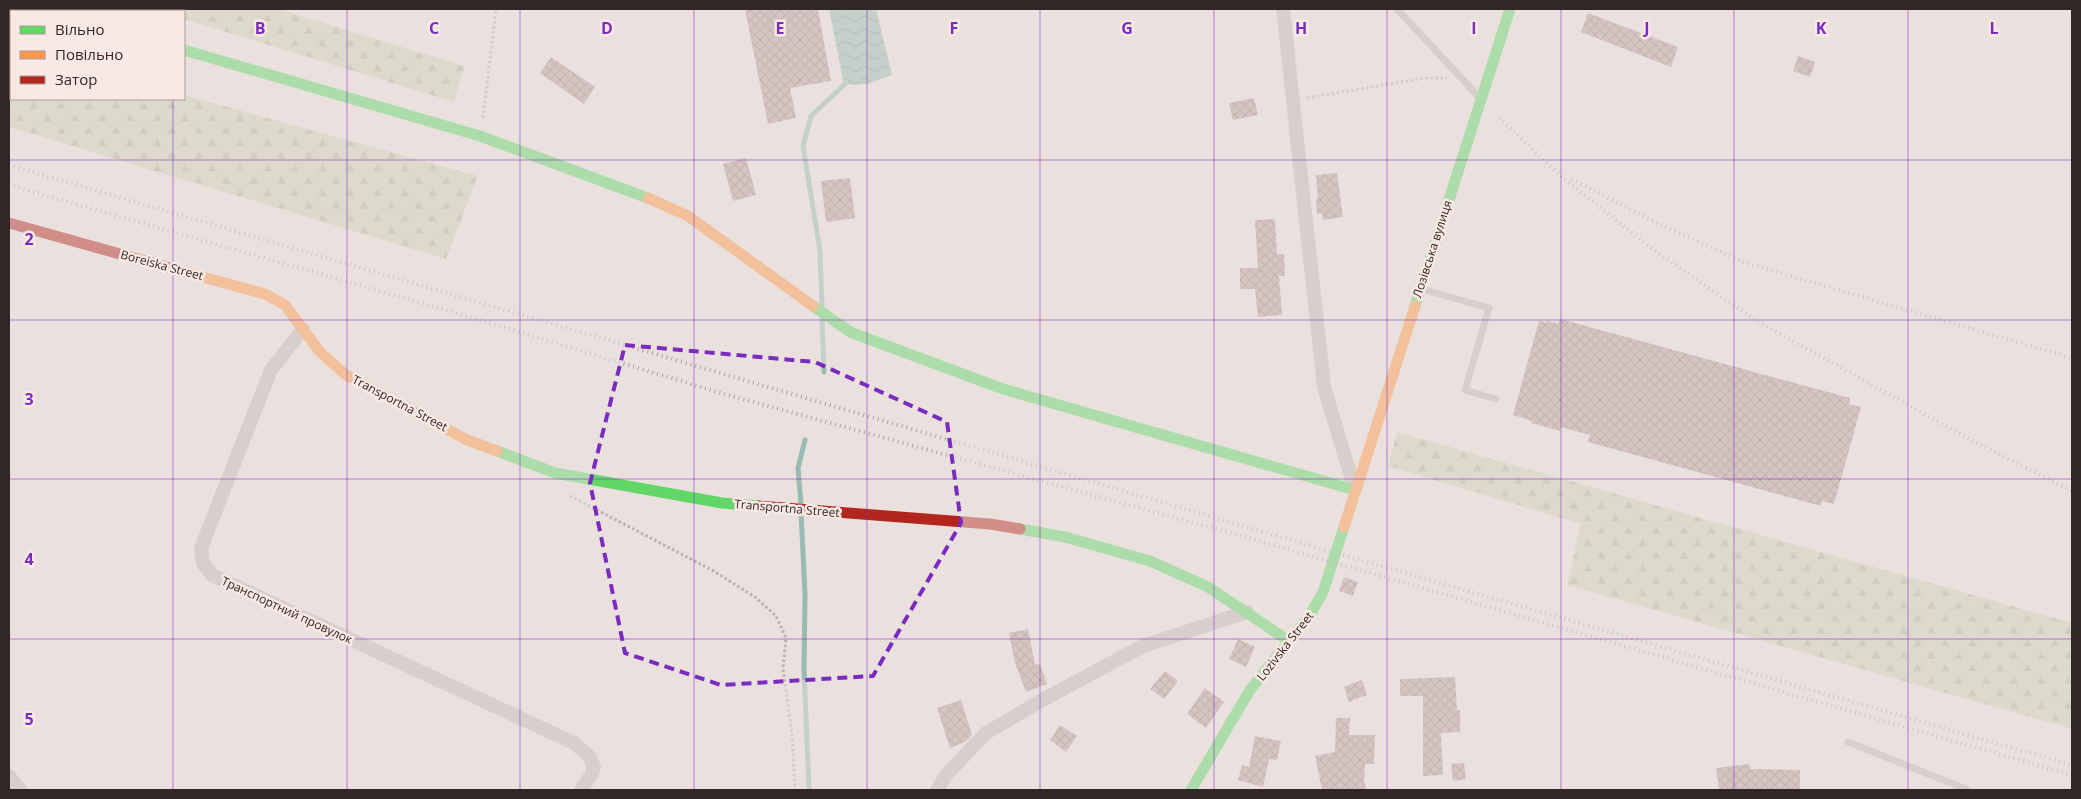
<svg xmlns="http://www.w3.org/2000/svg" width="2081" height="799" font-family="'Open Sans',sans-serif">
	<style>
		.forest { fill: url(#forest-firs) }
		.water { fill: url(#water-waves) }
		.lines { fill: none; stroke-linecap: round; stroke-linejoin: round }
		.stream { stroke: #9abbb2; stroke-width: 5 }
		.building { fill: url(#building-cross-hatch) }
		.path { stroke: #bcb1af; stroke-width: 3; stroke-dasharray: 2.5 2.5; stroke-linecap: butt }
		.lane { stroke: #c3b9b6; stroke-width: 7 }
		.street { stroke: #c3b9b6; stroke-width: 14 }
		.fast { stroke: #63d668; stroke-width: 11 }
		.slow { stroke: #ff974d; stroke-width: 11 }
		.jam { stroke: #b3261e; stroke-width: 11 }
		.rail { stroke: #aba3a1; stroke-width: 4; stroke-dasharray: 1 4; stroke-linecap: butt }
		.marked { fill: none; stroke: #7b2cbf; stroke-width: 4; stroke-dasharray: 10 6; stroke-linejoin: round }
		.grid { fill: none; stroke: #7b2cbf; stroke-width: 1; stroke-opacity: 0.55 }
		.labels { text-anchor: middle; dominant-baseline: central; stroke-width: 5; stroke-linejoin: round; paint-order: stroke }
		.street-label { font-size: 12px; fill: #332626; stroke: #f8e9e4 }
		.grid-label { font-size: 16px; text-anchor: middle; font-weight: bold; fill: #7b2cbf; stroke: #f8e9e4; stroke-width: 5; stroke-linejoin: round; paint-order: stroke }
	</style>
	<defs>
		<pattern id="forest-firs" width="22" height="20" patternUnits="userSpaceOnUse" patternTransform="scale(1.25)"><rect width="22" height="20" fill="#d1ceb8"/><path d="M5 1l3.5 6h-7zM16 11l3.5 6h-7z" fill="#b4b19e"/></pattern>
		<pattern id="water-waves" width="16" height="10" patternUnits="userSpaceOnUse" patternTransform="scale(1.25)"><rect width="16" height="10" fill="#9abbb2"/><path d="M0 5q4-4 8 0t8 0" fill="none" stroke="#7e9891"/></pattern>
		<pattern id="building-cross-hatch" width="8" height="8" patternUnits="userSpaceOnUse" patternTransform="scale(1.25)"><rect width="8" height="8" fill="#bda1a0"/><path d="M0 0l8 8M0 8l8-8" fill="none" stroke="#9a8382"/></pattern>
	</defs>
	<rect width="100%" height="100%" fill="#eae1de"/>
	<path class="forest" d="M150,9H278L465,66L454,102L184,19V11H158Z
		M9,47L11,48V99H184V95L478,176L446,259L9,127Z
		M1397,432L2072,623V729L1567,585L1581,524L1388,466Z"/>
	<path class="water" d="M829,9H876L892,75L867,84L844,85Z"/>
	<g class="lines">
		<path class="stream" d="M822,306L820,251L803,146L811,116L844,85
			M822,319L824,372
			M801,504L798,468L805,440
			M801,512L805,594L804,670L809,790"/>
	</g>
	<path class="building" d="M745,9H818L831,81L790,88L796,118L768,124Z
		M1588,13L1678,47L1671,67L1581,32Z
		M1798,56L1815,62L1810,77L1793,71Z
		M551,57L595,87L584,104L540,73Z
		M1254,98L1258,115L1233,120L1229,103Z
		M746,158L756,195L733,201L723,164Z
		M1337,173L1343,217L1323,220L1322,213L1317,214L1316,199H1318L1316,175Z
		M850,178L855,218L826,222L821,181Z
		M1275,219L1277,254H1284L1285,276H1279L1282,315L1258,317L1255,289H1240V268H1258L1255,220Z
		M1560,319L1850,398L1849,404L1861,407L1834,504L1822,501L1821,506L1588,442L1590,435L1561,427L1560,431L1531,423L1532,421L1513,415L1539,321L1547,323V321L1558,324Z
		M1344,577L1358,582L1353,596L1339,591Z
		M1028,629L1035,665L1040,664L1047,684L1026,692L1015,663L1009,633Z
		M1238,639L1255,647L1246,667L1229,659Z
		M1165,671L1178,681L1164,699L1150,689Z
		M1455,677L1457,710H1460V732L1441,733L1443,775L1423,776V696H1400V679Z
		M1362,680L1367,695L1349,702L1344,687Z
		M1205,688L1224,702L1206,728L1187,714Z
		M961,700L972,735L965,742L950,748L937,708Z
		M1336,718H1350L1349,735H1375L1374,764H1365L1364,782L1367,790H1322L1315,756L1335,752Z
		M1060,725L1077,736L1066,752L1050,740Z
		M1255,736L1281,741L1277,760L1269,759L1263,787L1238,780L1242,765L1249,767Z
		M1464,763L1466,779L1453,781L1451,764Z
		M1750,764V769L1800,770V790H1719L1716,768Z"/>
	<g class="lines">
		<path class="path" d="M1307,98L1424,78H1447
			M483,118L496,9
			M570,496L712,570L755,597L776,616L786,638L783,668L792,735L795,790"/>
		<path class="lane" d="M1397,9L1479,97
			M1422,289L1489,308L1465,390L1496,399
			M1848,742L1968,790"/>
		<path class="street" d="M1283,9L1324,387L1355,490
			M303,329L271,370L201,548L203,563L212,575L574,743L589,756L594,767L592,774L581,790
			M9,776L20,790
			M937,790L947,774L986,733L1046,698L1143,646L1247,612"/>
		<path class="fast" d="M184,50L480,136L648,198
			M813,306L850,332L1003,389L1355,490
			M1415,306L1510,9
			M497,451L555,473L722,503L758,506
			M1020,529L1065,537L1150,561L1208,587L1289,641
			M1191,790L1250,690L1310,615L1323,592L1344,527"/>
		<path class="slow" d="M44,9L52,11
			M648,198L688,216L813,306
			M188,273L265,294L285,305L320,352L346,375L467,440L497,451
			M1344,527L1415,306"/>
		<path class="jam" d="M9,223L188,273
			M758,506L990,524L1020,529"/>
		<path class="rail" d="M1499,118L1562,177L1654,250L1755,320L1973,441L2072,491
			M9,165L1336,553L2072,765
			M1572,179L1649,219L1743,262L2072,358
			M9,185L456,313L721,393L1238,535L2072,775"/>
	</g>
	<path d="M0 0H2081V799H0ZM625,345L815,362L947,422L961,523L873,676L721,685L625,653L590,483Z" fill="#eae1de" fill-opacity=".55" fill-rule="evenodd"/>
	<path class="marked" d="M625,345L815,362L947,422L961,523L873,676L721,685L625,653L590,483Z"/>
	<path class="grid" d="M173,9V11M347,9V790M520,9V790M694,9V790M867,9V790M1040,9V790M1214,9V790M1387,9V790M1561,9V790M1734,9V790M1908,9V790M173,99V790M9,160H2072M9,320H2072M9,479H2072M9,639H2072"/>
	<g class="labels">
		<g class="street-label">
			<text transform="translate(1432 249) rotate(-72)">Лозівська вулиця</text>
			<text transform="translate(162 265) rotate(15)">Boreiska Street</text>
			<text transform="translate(400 403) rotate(28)">Transportna Street</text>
			<text transform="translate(787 508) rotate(5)">Transportna Street</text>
			<text transform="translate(287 610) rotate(25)">Транспортний провулок</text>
			<text transform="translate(1285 646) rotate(-52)">Lozivska Street</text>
		</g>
	</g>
	<g class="grid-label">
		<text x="260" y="34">B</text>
		<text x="434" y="34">C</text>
		<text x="607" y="34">D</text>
		<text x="780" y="34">E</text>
		<text x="954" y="34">F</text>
		<text x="1127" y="34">G</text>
		<text x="1301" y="34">H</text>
		<text x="1474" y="34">I</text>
		<text x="1647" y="34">J</text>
		<text x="1821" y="34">K</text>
		<text x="1994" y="34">L</text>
		<text x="29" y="245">2</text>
		<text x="29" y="405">3</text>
		<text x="29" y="565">4</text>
		<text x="29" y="725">5</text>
	</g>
	<rect width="2081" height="799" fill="none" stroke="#332626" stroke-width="20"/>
	<rect x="10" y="10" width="175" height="90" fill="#f8e9e4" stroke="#a99b98"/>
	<rect x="20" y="26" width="25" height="8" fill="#63d668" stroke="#a99b98"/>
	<text x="55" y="35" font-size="15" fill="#332626">Вільно</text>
	<rect x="20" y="51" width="25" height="8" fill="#ff974d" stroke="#a99b98"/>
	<text x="55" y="60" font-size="15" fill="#332626">Повільно</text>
	<rect x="20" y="76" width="25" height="8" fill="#b3261e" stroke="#a99b98"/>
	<text x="55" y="85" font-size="15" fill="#332626">Затор</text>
</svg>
